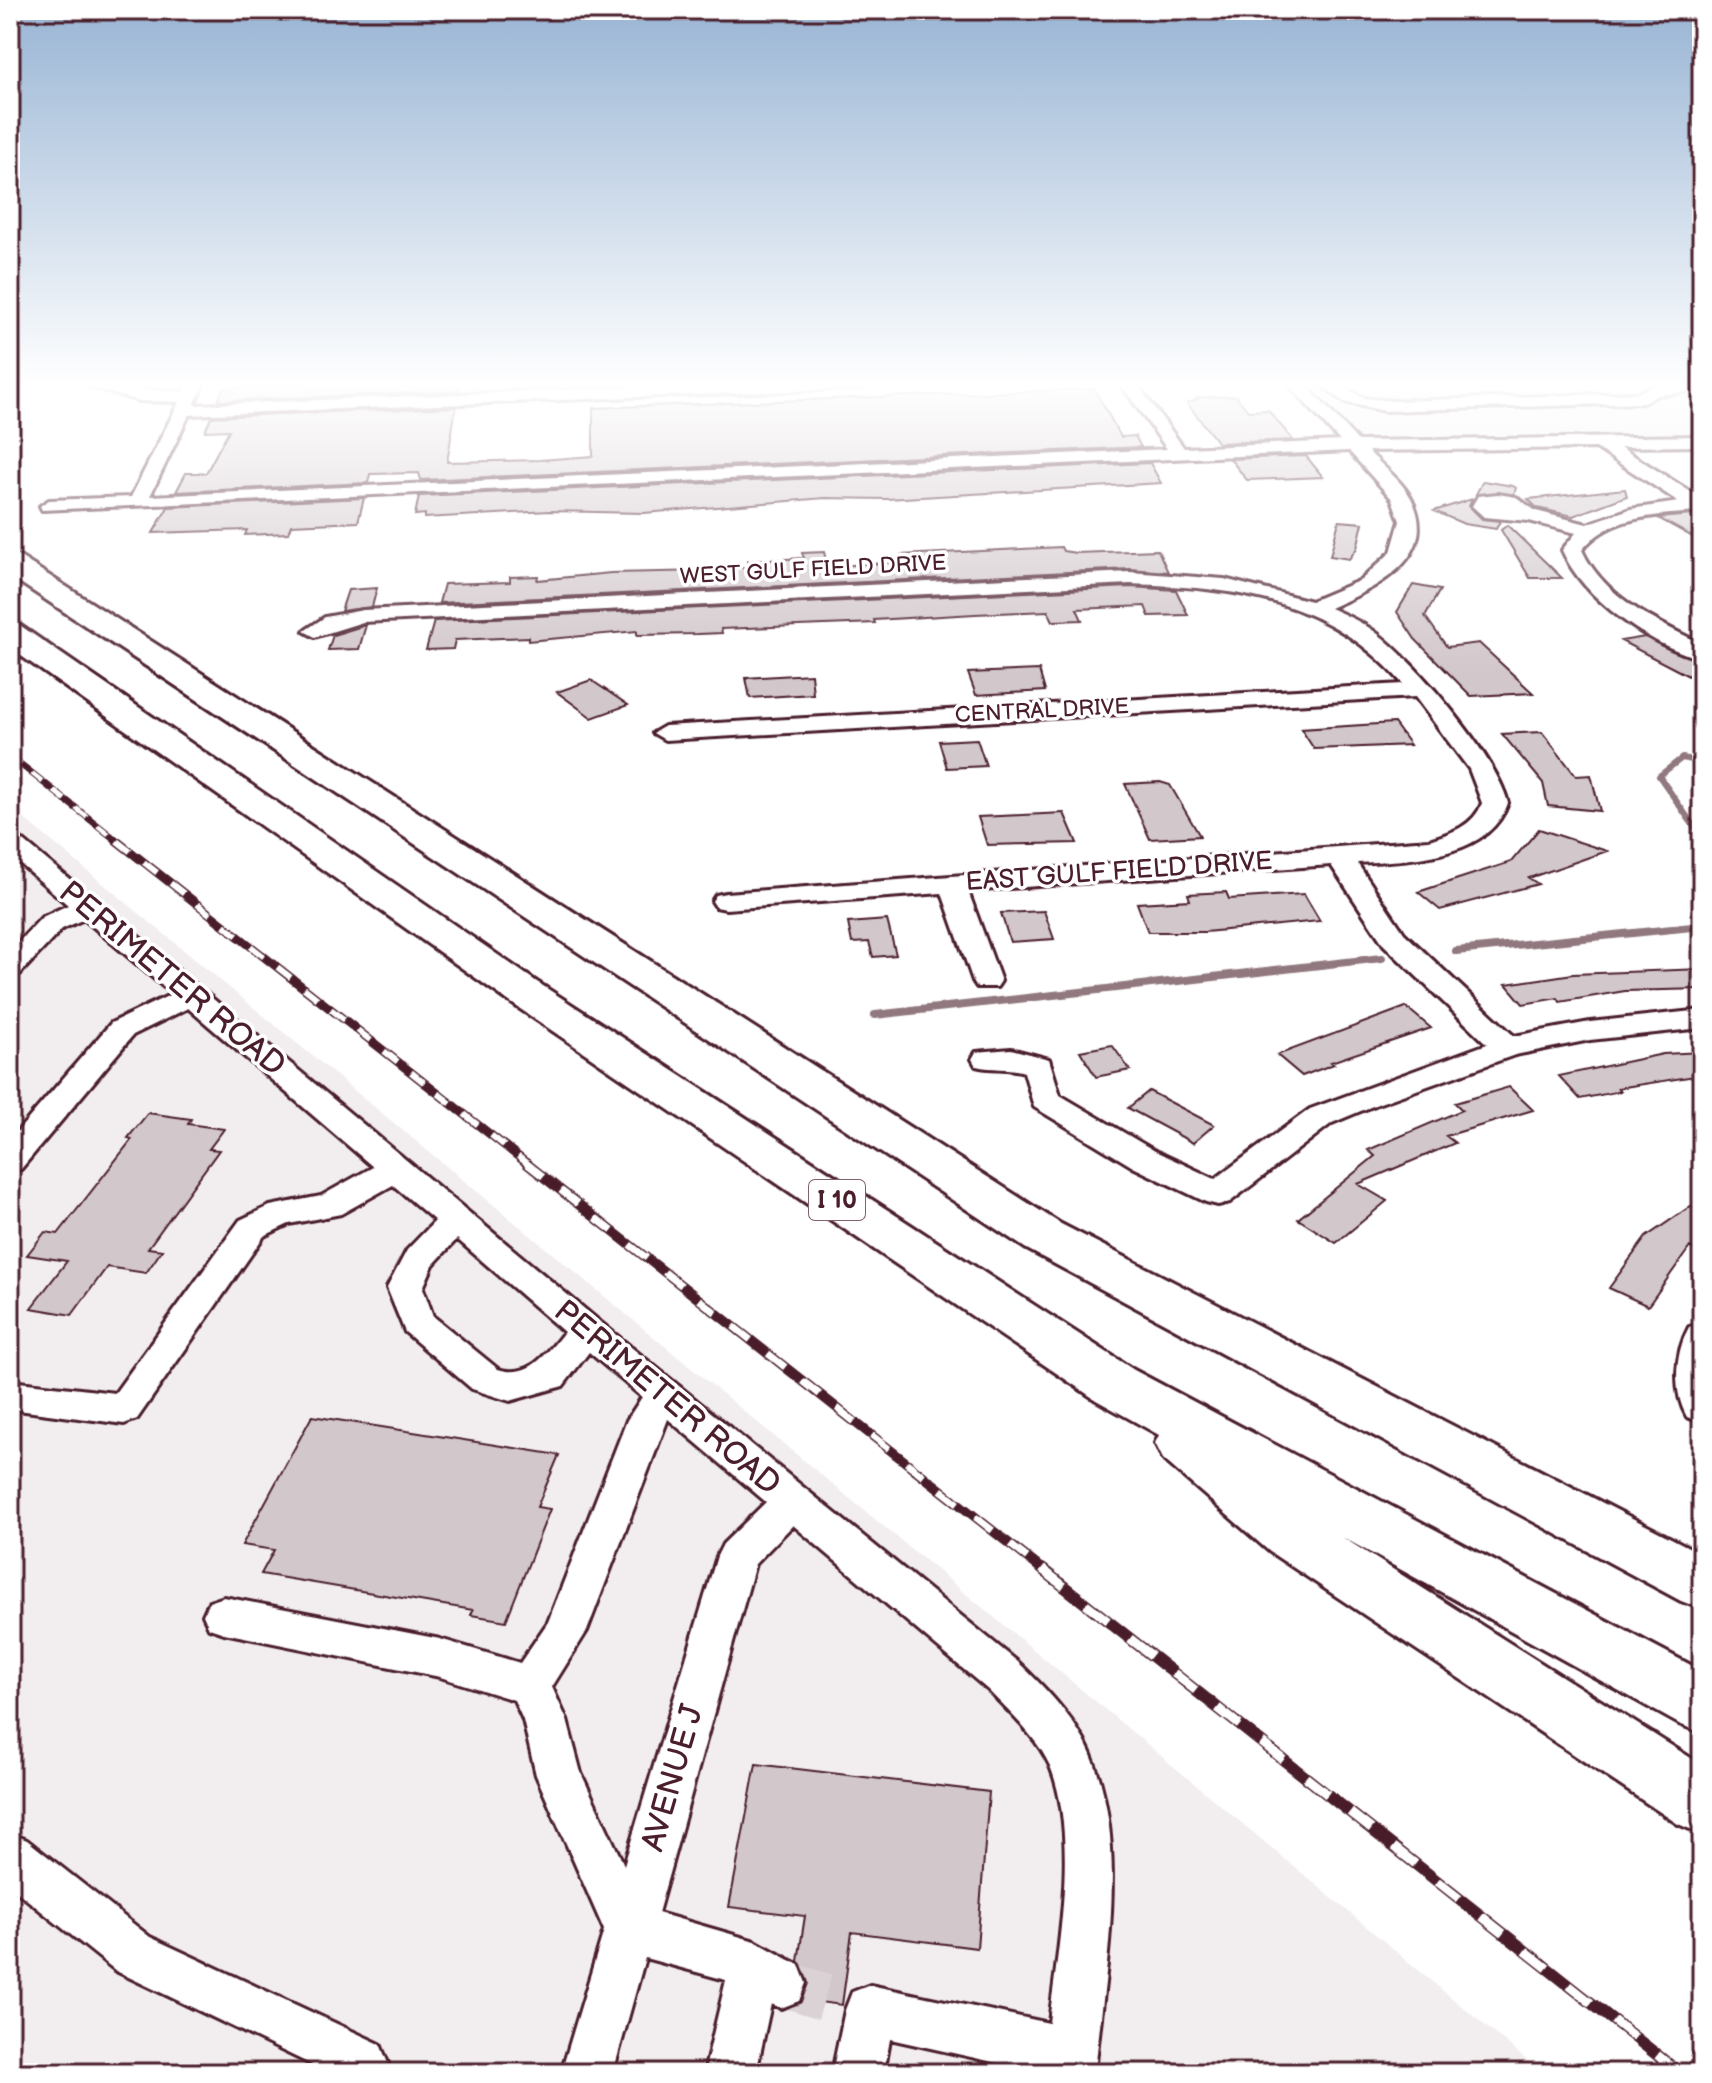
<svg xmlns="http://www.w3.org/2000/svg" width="1712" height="2083" font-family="'Balsamiq Sans',sans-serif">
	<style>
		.built { fill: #f2eeef }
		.green { fill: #e5dee0; stroke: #987e86; stroke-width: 2 }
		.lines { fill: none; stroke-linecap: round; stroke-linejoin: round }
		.stream-far1 { stroke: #91787e; stroke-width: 6 }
		.stream { stroke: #91787e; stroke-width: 8 }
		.building { fill: #d2c7cb; stroke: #4a1f2b; stroke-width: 2 }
		.minor-tunnel { stroke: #dbd2d5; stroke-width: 46; stroke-dasharray: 46 23; stroke-linecap: butt }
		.minor-casing { stroke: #4a1f2b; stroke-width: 6 }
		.highway-casing { stroke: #4a1f2b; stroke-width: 6 }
		.minor { fill: #fff; fill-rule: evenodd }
		.highway { fill: #fff; fill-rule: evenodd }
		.rail-far3-casing { stroke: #4a1f2b; stroke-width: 7 }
		.rail-far2-casing { stroke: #4a1f2b; stroke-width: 9 }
		.rail-far1-casing { stroke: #4a1f2b; stroke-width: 10 }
		.rail-casing { stroke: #4a1f2b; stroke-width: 12 }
		.rail-far3 { stroke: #fff; stroke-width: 5; stroke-dasharray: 14; stroke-linecap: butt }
		.rail-far2 { stroke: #fff; stroke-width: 6; stroke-dasharray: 17; stroke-linecap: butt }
		.rail-far1 { stroke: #fff; stroke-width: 7; stroke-dasharray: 22; stroke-linecap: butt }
		.rail { stroke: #fff; stroke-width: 9; stroke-dasharray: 28; stroke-linecap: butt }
		.labels { text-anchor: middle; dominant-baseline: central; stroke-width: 7; stroke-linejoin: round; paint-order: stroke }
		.far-street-label { font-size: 22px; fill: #4a1f2b; stroke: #fff }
		.shield { fill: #fff; stroke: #80626b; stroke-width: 2 }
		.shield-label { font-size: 24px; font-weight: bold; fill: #4a1f2b }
		.street-label { font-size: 26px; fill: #4a1f2b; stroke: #fff }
		.near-street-label { font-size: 32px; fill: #4a1f2b; stroke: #fff }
	</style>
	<rect width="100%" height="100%" fill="#fff"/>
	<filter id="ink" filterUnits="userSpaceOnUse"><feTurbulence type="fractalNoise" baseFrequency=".0125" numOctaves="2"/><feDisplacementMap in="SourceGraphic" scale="16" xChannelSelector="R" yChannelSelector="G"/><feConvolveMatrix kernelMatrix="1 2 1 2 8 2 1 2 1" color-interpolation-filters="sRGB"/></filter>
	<g filter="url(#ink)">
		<path class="built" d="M1304,383H1702V438L1355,439Z
			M10,807L1029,1646L1542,2073H10Z"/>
		<path class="green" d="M461,383H578V392L459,397Z"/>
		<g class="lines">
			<path class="stream-far1" d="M1702,762L1682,758L1659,776L1702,838"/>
			<path class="stream" d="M1456,951L1702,926
				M875,1015L1382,958"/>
		</g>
		<path class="building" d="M311,383H459L458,391L218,401L223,389Z
			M1094,389L1121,437L1135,436L1141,447L421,480L419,473L370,474L368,483L176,492L186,473H206L229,430L205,431L211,417L456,407L447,462L540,460L593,456V408Z
			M1236,396L1248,411L1268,410L1293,440L1218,443L1187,403L1197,400L1196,398Z
			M1306,456L1323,477L1247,480L1230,459Z
			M1150,463L1161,483L887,499L825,498L644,513L550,511L425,518V514L415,515L419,496Z
			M1483,481L1513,486L1516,488L1514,494H1476Z
			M1625,489L1627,496L1573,516L1537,508L1528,499Z
			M364,498L358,522L291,525L288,533L245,535L247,530L153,533L168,507Z
			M1472,499L1469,506L1482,519L1500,521L1496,529L1464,524L1434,511Z
			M1693,515L1702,518V542L1658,518Z
			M1339,521L1363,523L1357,548L1349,559L1330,556Z
			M1507,525L1562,578H1530L1501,530Z
			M1061,547L1063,551L1076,553L1158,550L1168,572L1130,569L439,603L444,584L510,582V577L538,576L537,580L611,573L707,571L749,567L748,561L804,558L802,553L824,552L827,564L835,566L903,562L901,555Z
			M1413,585L1440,590L1425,616L1447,647L1479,643L1533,693L1471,696L1415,639L1397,612Z
			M1130,587L1176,590L1188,615L1149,616L1145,606L1077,609L1082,620L1053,621L1048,611L975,614L874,620L875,623L721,629L722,633L698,634L637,635V631L528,641V637L455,640L453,649L426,650L434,621Z
			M377,588L372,607L341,611L348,590Z
			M366,625L359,649L328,650L333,635Z
			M1645,637L1702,662V683L1621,641Z
			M1039,670L1045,691L976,695L968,673Z
			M811,674L813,694L750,698L746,678Z
			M591,680L628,705L592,718L557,692Z
			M1394,723L1410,745L1314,749L1301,729Z
			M1542,732L1576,776L1591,775L1600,811L1548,806L1543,783L1502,734Z
			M977,739L986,766L947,768L939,741Z
			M1160,782L1170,785L1200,836L1150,839L1125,784Z
			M1064,813L1077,843L987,845L978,817Z
			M1539,829L1607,851L1529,878L1538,884L1440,910L1418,892L1511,862Z
			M1226,892L1229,899L1304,894L1320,921L1205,932H1148L1137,903L1190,900L1188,894Z
			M1044,911L1054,939L1010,942L1001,913Z
			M887,920L896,955L873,957L869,942L852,943L848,923Z
			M1702,969V989L1625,991L1560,1002L1558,998L1523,1004L1506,984L1573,974Z
			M1406,1007L1431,1028L1331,1062L1334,1064L1302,1076L1277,1055Z
			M1112,1045L1130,1070L1096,1077L1080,1051Z
			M1702,1052V1075L1618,1088L1621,1091L1580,1099L1559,1076L1663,1054Z
			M1509,1087L1533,1110L1446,1136L1455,1143L1358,1184L1387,1201L1336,1243L1298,1219L1375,1156L1368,1150L1462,1110L1455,1103Z
			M1149,1091L1214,1125L1193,1143L1128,1108Z
			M148,1113L191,1119L188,1124L224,1129L209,1149L219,1150L148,1248L162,1250L146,1273L107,1267L72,1315L31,1308L67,1261L27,1255L45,1232L58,1234L132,1139L128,1138Z
			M1691,1206L1702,1212V1255L1690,1247L1648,1306L1609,1288L1646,1237Z
			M312,1416L559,1455L537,1507L550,1509L506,1621L471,1615L473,1610L261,1574L274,1550L242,1545Z
			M756,1764L989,1792L977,1948L852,1932L842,2005L803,2000L809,1982L798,1961L805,1916L729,1907Z"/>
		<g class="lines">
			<path class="minor-tunnel" d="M781,1983L846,2003"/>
			<defs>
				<path id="minor" d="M79,383C114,383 148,391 183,392L188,383H204L194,405L733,383H871L863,388L189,415L150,496L1167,449L1120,383H1136L1184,448L1340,441L1287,383H1304L1358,441L1702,436V446L1620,447L1702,499V515L1693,512C1653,516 1609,516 1582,550C1604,598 1657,622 1702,644V659C1651,646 1583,599 1562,550L1576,533L1529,521L1484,517L1472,506L1478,496L1498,494L1516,497L1536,511L1587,524L1630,509L1679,502L1596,448L1368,451C1381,465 1402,481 1411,498C1442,558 1374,589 1330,608C1346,615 1364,623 1378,634C1417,664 1496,756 1508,803C1488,860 1406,860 1357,863L1404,933L1514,1036L1590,1022L1702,1010V1028L1590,1040L1515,1055L1380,1103L1332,1123L1230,1202L1218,1205L1206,1202L1133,1167L1034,1107L1024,1072C1008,1067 992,1070 976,1066L972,1059L976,1052L1011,1049L1049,1059L1060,1095L1155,1151L1215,1179L1310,1109L1487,1044L1384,945L1331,865L968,891L1001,981L997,987H977L973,981L942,893L726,909L716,907L712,901L716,895L726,893L1429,840C1451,833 1474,826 1482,803L1469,769L1415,697L665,740L653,733L665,726L1403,684C1328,598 1238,588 1130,584L363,622L315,637L304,631L325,617L363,610L1130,572L1224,579L1311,601L1361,580L1391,552L1400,521L1392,499L1349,451L42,510L40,506L49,500L131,497L179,402L138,401Z
					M1319,383H1337L1363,398L1394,401L1638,393C1657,381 1680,383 1702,383V390L1658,395L1642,403L1384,411L1344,402Z
					M10,834L19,837L599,1321L1018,1662C1043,1686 1068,1711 1085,1742C1133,1834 1104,1973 1095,2073H1043L890,2039L884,2073H832L845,2010L852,1992L870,1985L1049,2023C1058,1948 1079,1837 1050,1766C1037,1737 1009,1712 988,1690L793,1525L755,1564L658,1913L755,1941L799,1965L806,1983L799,2001L781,2008L771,2004L756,2073H704L726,1980L645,1958L613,2073H561L604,1930L536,1775L523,1720L514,1700L440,1677L224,1633L209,1628L203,1615L209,1602L224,1597L440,1639L520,1663L548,1622L627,1420L642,1397L589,1352L563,1386L510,1401L497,1397L472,1389L405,1332L387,1288L407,1250L435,1221L393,1185L341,1214L289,1224L264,1236L137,1419L124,1424L10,1409V1381L115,1393L240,1220L270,1206L321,1196L373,1167L188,1008L133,1035L21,1169L10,1172V1140L111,1023L172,994L84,919L62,929L20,974L10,977V951L42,917L68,905L10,855ZM457,1239L564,1332C546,1354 530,1379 498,1369L433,1316L423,1288L433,1265ZM668,1419L766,1502L723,1544L717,1556L624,1865L581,1773L567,1720L552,1687L587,1631Z
					M1702,1323V1421L1700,1422L1687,1417C1672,1391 1675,1353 1689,1327Z
					M10,1833L27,1840L150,1937L380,2044L392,2073H329L116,1971L10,1886Z"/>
				<path id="highway" d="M10,554L20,557L1061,1224L1702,1554V1609L1681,1601L1025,1248L10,576Z
					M10,624L21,626L537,982L1134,1370L1702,1671V1733L1679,1724L1342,1537L1702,1765V1834L1678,1824L1270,1552L1163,1459L1155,1443L1159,1435L1096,1400L507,1000L10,648Z"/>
			</defs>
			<use href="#minor" class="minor-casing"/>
			<use href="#highway" class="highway-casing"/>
			<use href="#minor" class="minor"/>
			<use href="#highway" class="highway"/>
			<defs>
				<path id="rail-far3" d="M10,756L120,843"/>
				<path id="rail-far2" d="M117,841L529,1165"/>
				<path id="rail-far1" d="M526,1163L1044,1571"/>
				<path id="rail" d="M1042,1569L1680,2073"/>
			</defs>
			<use href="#rail-far3" class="rail-far3-casing"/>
			<use href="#rail-far2" class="rail-far2-casing"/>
			<use href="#rail-far1" class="rail-far1-casing"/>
			<use href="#rail" class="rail-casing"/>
			<use href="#rail-far3" class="rail-far3"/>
			<use href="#rail-far2" class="rail-far2"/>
			<use href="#rail-far1" class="rail-far1"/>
			<use href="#rail" class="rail"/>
		</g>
	</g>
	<linearGradient id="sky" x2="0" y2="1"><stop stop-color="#98b4d4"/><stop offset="0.57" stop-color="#fff"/><stop offset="1" stop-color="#fff" stop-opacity="0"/></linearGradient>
	<rect width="1712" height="675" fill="url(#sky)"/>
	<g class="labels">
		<g class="far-street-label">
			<text transform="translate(813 570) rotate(-3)">WEST GULF FIELD DRIVE</text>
			<text transform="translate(1042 711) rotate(-3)">CENTRAL DRIVE</text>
		</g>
		<rect class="shield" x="809" y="1180" width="56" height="40" rx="6"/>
		<g class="shield-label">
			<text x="837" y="1200">I 10</text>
		</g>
		<g class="street-label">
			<text transform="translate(1119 872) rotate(-4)">EAST GULF FIELD DRIVE</text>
		</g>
		<g class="near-street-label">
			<text transform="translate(172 979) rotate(40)">PERIMETER ROAD</text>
			<text transform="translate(667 1398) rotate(40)">PERIMETER ROAD</text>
			<text transform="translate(673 1778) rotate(-74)">AVENUE J</text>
		</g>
	</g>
	<rect width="1712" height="2083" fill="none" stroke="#fff" stroke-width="40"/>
	<rect x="20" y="20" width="1672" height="2043" fill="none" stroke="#4a1f2b" stroke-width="3" filter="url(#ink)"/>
</svg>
